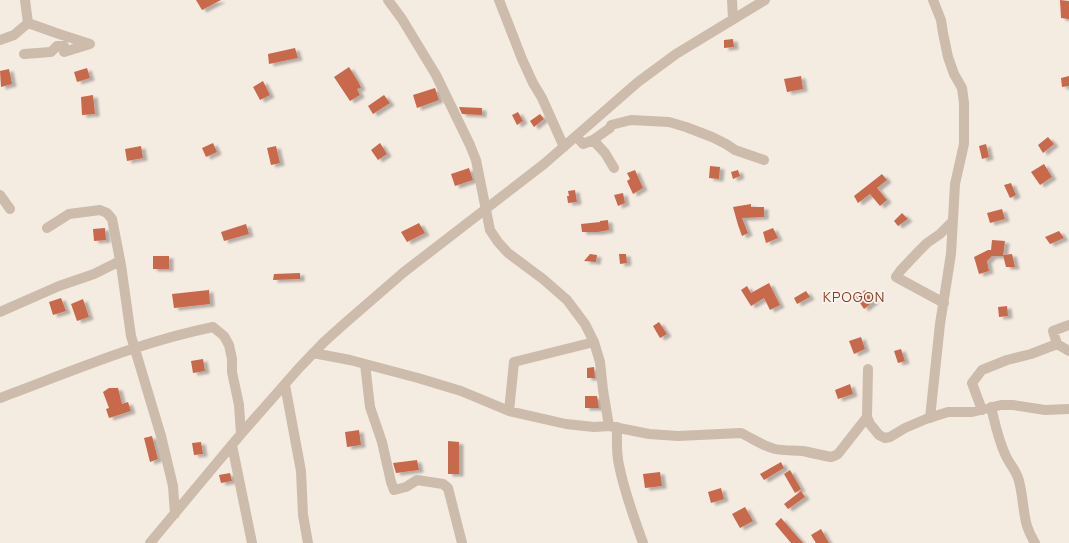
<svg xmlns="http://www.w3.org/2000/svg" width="1069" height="543" font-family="Manrope,sans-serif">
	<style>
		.building { fill: #c8694b; filter: url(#shadow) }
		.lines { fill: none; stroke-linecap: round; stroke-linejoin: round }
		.street { stroke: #cdbbac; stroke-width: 10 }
		.labels { text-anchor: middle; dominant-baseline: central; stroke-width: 3.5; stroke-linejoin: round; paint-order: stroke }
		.quarter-label { font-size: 14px; letter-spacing: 1px; fill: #8c3b22; stroke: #fbf5ee }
	</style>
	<defs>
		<filter id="shadow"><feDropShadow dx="4.5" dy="2.5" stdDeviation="1" flood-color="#0004"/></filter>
	</defs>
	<rect width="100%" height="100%" fill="#f4ebe1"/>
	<path class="building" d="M196,0H221L202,10Z
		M1060,0L1069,1V19L1061,18Z
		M733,39L734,47L724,48V40Z
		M295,48L298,58L269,64L268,54Z
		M349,67L359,83L361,88L357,89L360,95L350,101L334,77Z
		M87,68L90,78L77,82L74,72Z
		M9,69L12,84L1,87L0,71Z
		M801,76L803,89L787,92L784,79Z
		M1069,76V86L1062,87L1061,78Z
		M263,81L270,95L260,100L253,87Z
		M435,88L439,100L417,108L413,95Z
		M93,95L95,114L82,115L81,97Z
		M384,95L390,103L373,114L368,106Z
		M459,107L482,108V115L462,114Z
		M518,112L523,121L517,125L512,115Z
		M540,114L544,119L534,127L530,121Z
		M1048,137L1054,144L1043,153L1038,145Z
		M213,143L217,152L206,157L202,148Z
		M380,143L387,154L378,160L371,150Z
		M986,144L989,157L982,159L979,146Z
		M141,146L143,158L127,161L125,149Z
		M276,146L280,163L271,165L267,148Z
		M1044,164L1052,177L1040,185L1031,172Z
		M710,166L720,167L719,179L709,178Z
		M469,168L473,180L455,186L451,174Z
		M635,170L643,188L633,194L627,181L630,179L627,173Z
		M738,170L740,176L733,179L731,172Z
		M882,174L887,180L877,188L887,200L880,206L870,194L858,203L854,196Z
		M1011,183L1016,195L1010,198L1004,185Z
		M575,190L577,202L568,203L567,196H569L568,191Z
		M623,193L625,203L618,206L614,195Z
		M751,204V207H764V217L742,218L748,233L742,236L738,225L733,207Z
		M1002,209L1005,219L990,223L987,213Z
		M902,213L908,219L898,226L894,221Z
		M608,220L609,230L598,232H582L581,224L600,222V221Z
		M419,223L425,233L407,242L401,232Z
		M246,224L249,234L224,241L221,232Z
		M105,228L106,240L94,241L93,229Z
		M773,228L778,238L766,243L763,232Z
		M1059,231L1064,238L1050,244L1045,237Z
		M992,240L1005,241L1003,256H992L987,261L989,271L979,274L974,257L988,250H991Z
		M590,254L597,255L596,262L584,261Z
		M619,254H626L627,263L620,264Z
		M1012,254L1015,267H1006L1003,255Z
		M153,256H169V269H153Z
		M300,273V279L273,280L274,274Z
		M769,283L780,305L770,310L764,298L751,306L741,290L747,286L751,293Z
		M209,290L210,304L174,308L172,294Z
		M865,290L874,301L864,309L856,297Z
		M806,291L810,297L797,304L794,298Z
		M61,298L66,311L53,315L49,302Z
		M83,299L89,317L77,321L71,304Z
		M1007,306L1008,316L999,317L998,307Z
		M659,322L667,334L660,338L653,326Z
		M861,337L865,349L854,354L849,341Z
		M901,349L905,361L898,363L894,351Z
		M203,359L205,371L193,373L191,361Z
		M594,367L595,378H587V368Z
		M850,384L853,394L838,399L835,390Z
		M109,388H118L122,404L128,402L131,411L109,418L106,409L109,408L103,392Z
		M585,396H597L599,408H585Z
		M359,430L361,445L347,447L345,432Z
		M152,436L158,459L150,462L144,438Z
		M448,441L459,442V474H448Z
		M201,442L203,454L194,455L192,443Z
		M417,460L419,470L396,473L393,463Z
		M781,462L784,468L764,480L760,474Z
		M790,470L801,489L795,493L784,474Z
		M660,472L662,486L645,488L643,474Z
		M230,473L232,481L221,483L219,475Z
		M721,488L724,499L711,503L708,492Z
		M801,491L805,497L788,509L784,504Z
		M745,507L753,521L740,528L732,514Z
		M781,518L803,543H791L775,524Z
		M821,529L829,543H816L811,535Z"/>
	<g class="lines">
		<path class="street" d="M388,0L402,19L436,75L470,145L476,160L490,230L498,242L508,253L543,279L567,300L585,324L594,342L600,362L603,390L609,426
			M499,0L522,59L533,83L542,98L564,147
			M732,0L733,19
			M0,40L14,35L28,23L25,0
			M24,54L51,52L57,46H64V52L90,44L59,34L28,23
			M576,136L583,144L593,140L605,153L614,168
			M593,140L610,128L611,125L631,120L669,122L686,127L712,137L726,144L735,150L764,160
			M0,195L10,209
			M47,228L69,214L100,210L107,213L112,219L121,265L131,336L161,436L173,486L175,514
			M944,303L896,277L901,270L918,252L927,243L940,234L953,221
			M0,312L59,286L94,274L120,261
			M1057,344L1053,331L1069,325
			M313,353L350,360L418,378L461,391L509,411L566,424L594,427L609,426L649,434L678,436L741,433C752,438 762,446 775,449C784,451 794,450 803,451C812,453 821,455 831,457L834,456L838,454L867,417
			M365,364L370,407L382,442L391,482L394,490L406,487L417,480L443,484L448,488L462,543
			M868,369L867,417L870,424L879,435L885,438L890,437L905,428L926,419L948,412H972L1001,405H1013L1045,410L1069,409
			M285,385L301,471L303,515L308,543
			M0,398C70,372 139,342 213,327L224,336L229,345L232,359V372L239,405L241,434
			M991,407C995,423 998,439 1005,454C1009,464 1017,471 1019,481C1023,496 1023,512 1027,526C1029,532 1032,538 1035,543
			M982,410L972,383L982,370L1007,360L1031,354L1057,344L1069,351
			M509,411L514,362L594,342
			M930,418L940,324L951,254L955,184L964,144V103L962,88L954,74L948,57L943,33L941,20L933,0
			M617,427C617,440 616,452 619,465C624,491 634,518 643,543
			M232,445L252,543
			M150,543L241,434L299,368L324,342L344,324L404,272L544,164L638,82L676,54L765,0"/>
	</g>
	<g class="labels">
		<g class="quarter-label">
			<text x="854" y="296">KPOGON</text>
		</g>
	</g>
</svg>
